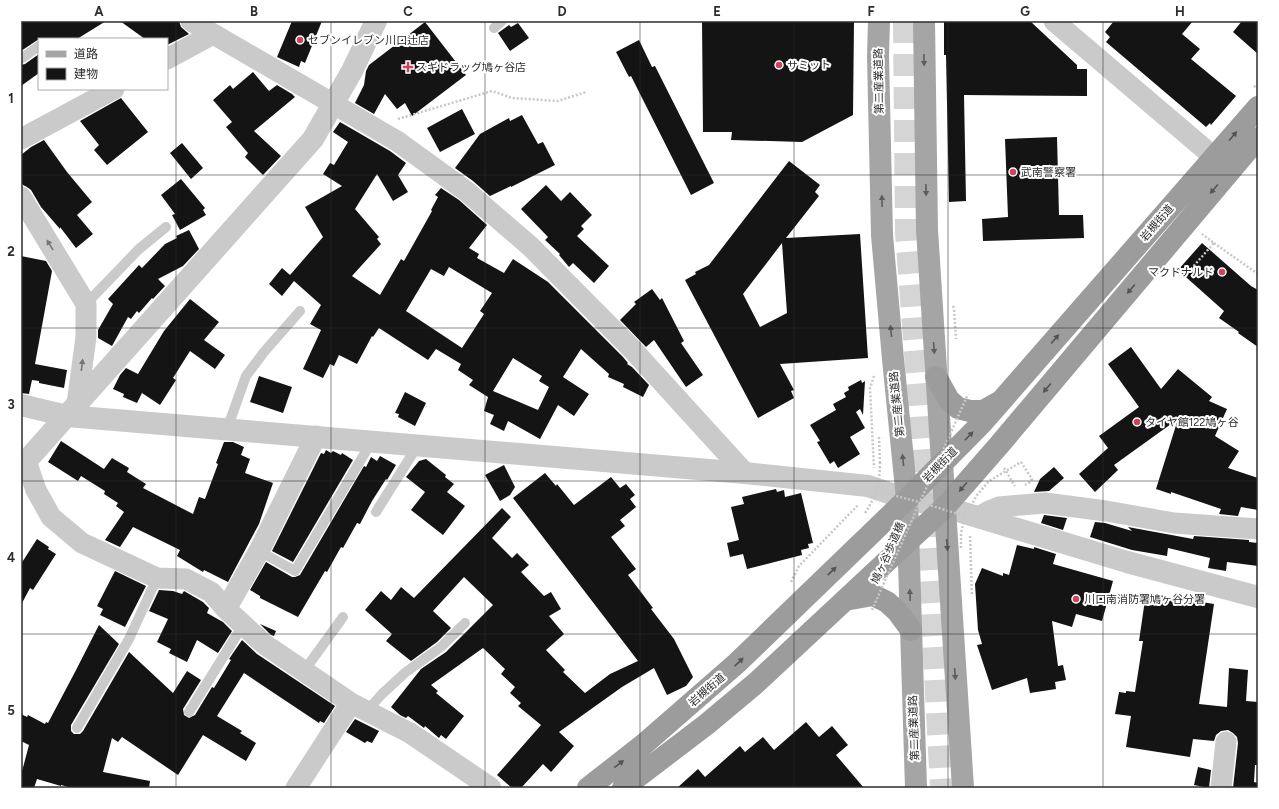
<svg xmlns="http://www.w3.org/2000/svg" width="1279" height="809" font-family="Figtree,'Noto Sans JP',sans-serif">
	<style>
		.building { fill: #141414; fill-rule: evenodd }
		.lines { fill: none; stroke-linecap: round; stroke-linejoin: round }
		.primary-tunnel { stroke: #d5d5d5; stroke-width: 22; stroke-dasharray: 22 11; stroke-linecap: butt }
		.path { stroke: #c7c7c7; stroke-width: 2.5; stroke-dasharray: 2 2; stroke-linecap: butt }
		.service { stroke: #cacaca; stroke-width: 10 }
		.minor { stroke: #cacaca; stroke-width: 21 }
		.tertiary { stroke: #cacaca; stroke-width: 22 }
		.primary { stroke: #a5a5a5; stroke-width: 22 }
		.trunk { stroke: #9c9c9c; stroke-width: 22 }
		.path-bridge { stroke: #c7c7c7; stroke-width: 2.5; stroke-dasharray: 2 2; stroke-linecap: butt }
		.oneway { fill: #5d5d5d }
		.oneway2 { fill: #545454 }
		.oneway3 { fill: #747474 }
		.grid { fill: none; stroke: #2d2d2d; stroke-width: 1; stroke-opacity: 0.55 }
		.poi-dot { fill: #ce445d; stroke: #fff; stroke-width: 1.5 }
		.labels { text-anchor: middle; dominant-baseline: central; stroke-width: 4; stroke-linejoin: round; paint-order: stroke }
		.poi-label { font-size: 11px; fill: #2d2d2d; stroke: #fff; text-anchor: start }
		.street-label { font-size: 11px; fill: #2d2d2d; stroke: #fff }
		.neatline { fill: none; stroke: #2d2d2d; stroke-width: 1.5 }
		.grid-label { font-size: 13px; text-anchor: middle; font-weight: bold; fill: #2d2d2d }
	</style>
	<rect width="100%" height="100%" fill="#fff"/>
	<path class="building" d="M21,21H106L77,39H39L21,51Z
		M120,21H179L181,27L189,34L167,45V39H145Z
		M292,21H322L305,63L301,61L299,67L277,57Z
		M702,21H854L853,115L802,142L731,140L732,132H703Z
		M944,21H1030L1077,65V69H1087V96L964,95L966,201L949,202L946,55H944Z
		M1114,21H1193L1182,34L1200,49L1191,59L1236,96L1211,125L1210,123L1206,127L1106,42L1110,37L1105,32Z
		M1242,21H1258V54L1233,32Z
		M425,22L466,75L412,116L405,103L397,109L385,94L374,114L355,103L364,85L366,71L369,65Z
		M518,23L529,38L510,51L498,33L509,25L511,27Z
		M639,40L652,67L655,66L714,183L691,195L631,76L629,77L616,52Z
		M39,54V73L21,86V65L25,64Z
		M253,72L269,91L277,85L292,94L295,97L254,131L281,156L263,175L245,157L248,153L226,127L232,122L213,100L230,85L233,89Z
		M121,98L148,132L107,165L94,150L99,145L80,121Z
		M462,109L475,134L440,152L427,128Z
		M522,115L538,144L543,142L555,165L511,187V186L490,196L473,181L455,168L480,134L509,118L510,121Z
		M340,122L390,151L406,163L398,175L408,192L393,201L377,174L355,209L379,237L377,239L381,244L352,276L380,295L401,259L404,261L432,211L431,210L438,197L435,195L441,188L459,200L487,225L469,248L479,254L477,258L504,273L513,259L548,282L623,357L628,363L627,364L632,367L649,385L643,397L623,387L624,384L608,377L609,374L581,349L563,377L589,394L574,416L558,405L540,439L508,421L504,431L490,424L494,415L484,411L488,397L469,385L473,380L458,370L461,364L436,349L428,360L379,328L373,337L372,336L357,364L339,355L334,366L330,364L323,378L303,369L321,330L310,324L321,305L294,281L282,296L269,284L282,268L290,275L323,237L305,207L342,186L323,174L330,163L334,165L348,142L333,132ZM449,267L492,293L480,311L484,314L462,348L406,311L431,269L444,276ZM513,358L542,376L539,381L549,387L538,410L493,391Z
		M1057,137L1059,215H1083L1084,238L983,241L982,219L1008,217L1005,139Z
		M44,140L67,172L92,202L77,215L93,234L76,248L60,227V229L41,207L31,190L27,187L23,185L21,182V155L31,147Z
		M182,143L203,168L191,179L170,153Z
		M789,161L820,185L815,192L819,196L786,238L860,234L868,358L780,364L794,390L791,391L794,398L758,418L685,280L696,274L695,272L709,265ZM782,243L787,313L760,327L743,294Z
		M181,179L205,208L203,210L206,215L180,230L172,215L175,214L161,195Z
		M546,185L561,201L570,192L592,215L581,226L584,229L577,236L609,266L594,283L573,263L569,267L559,255L560,254L545,240L548,237L521,209Z
		M189,230L199,249L183,266L158,279L165,286L153,299L152,298L139,313L137,311L131,319L128,317L112,346L98,338V330L113,304L108,299L139,265L142,268L165,244L177,238L176,236Z
		M1202,243L1251,286L1258,290V347L1238,333L1239,332L1219,318L1224,311L1178,270Z
		M21,256L46,261L52,271L35,364L67,370L64,388L39,383V381L32,380L29,394L21,393Z
		M652,289L660,300L662,298L684,341L681,343L703,375L686,387L654,340L646,347L620,320L636,304L634,302Z
		M190,299L219,322L204,340L225,355L215,369L190,351L173,378L176,380L160,405L142,393L137,403L123,397L124,394L113,389L120,375L126,368L138,374L164,331Z
		M1131,347L1161,389L1178,369L1212,397L1209,401L1227,409L1215,436L1239,451L1228,468L1258,478V510L1241,507L1238,516L1219,514L1221,509L1171,492V494L1156,489L1178,419L1114,465L1118,470L1095,492L1079,474L1108,448L1099,436L1139,407L1108,364Z
		M259,376L292,387L283,413L250,402Z
		M861,380L862,383L865,381L863,415L860,409L856,412L865,428L850,437L860,454L838,468L834,461L830,464L817,442L820,441L810,425L836,410L833,404L846,397L844,393L849,390L848,387Z
		M405,392L426,403L415,426L398,417L399,414L395,413Z
		M61,441L104,469L112,458L129,468L127,472L146,484L143,488L193,514L199,497L205,499L218,464L216,463L224,442H233L244,447L241,455L250,459L245,473L273,483L259,524L228,582L204,570L203,572L177,556L180,550L133,527L120,547L105,540L124,512L116,506L118,503L104,494L105,491L81,476L78,481L48,462Z
		M326,450L331,453L333,451L341,455L342,453L353,460L293,562L272,551L321,453L324,454Z
		M380,456L396,465L387,480L386,479L372,501L360,524L357,523L343,548L341,547L327,572L325,571L298,617L260,598V596L250,590L266,562L292,577H295L300,575L364,466L366,467L371,457L377,461Z
		M426,459L446,475L445,477L454,484L447,492L465,506L443,535L411,510L425,492L406,477L419,461Z
		M504,465L515,487L510,495L500,501L485,475Z
		M1054,467L1064,478L1049,491L1034,492L1040,479Z
		M545,473L556,486L557,484L574,505L611,477L620,488L626,484L635,495L630,499L636,507L620,520L625,526L611,537L636,569L628,575L653,608L651,609L674,639L693,677L686,686L667,695L654,668L622,687L559,732L574,746L551,772L543,764L521,788H512L497,775L541,725L518,706L521,703L510,693L515,687L501,674L505,669L483,648L431,685L438,691L436,693L464,716L446,739L441,735L439,738L425,726L424,728L408,716L406,718L400,715L391,707L421,669L446,652L493,605L464,577L433,611L451,628L437,642L411,661L386,641L392,634L365,610L381,591L391,600L401,587L414,598L502,508L511,517L492,538L512,558L517,553L529,565L521,572L544,596L551,592L561,609L549,616L564,634L546,650L565,670L563,672L585,693L610,674L638,661L513,498Z
		M776,489L777,492L784,490L785,497L801,493L813,543L808,544L809,548L801,550L802,555L747,569L743,554L730,557L727,543L739,540L731,507L744,504L742,497Z
		M1044,515L1067,518L1063,530L1041,523Z
		M1095,522L1105,523L1132,531L1128,527L1193,539L1194,536L1249,540V542L1258,543V566L1227,562L1226,571L1208,568L1210,558L1168,548L1167,556L1132,550L1090,537Z
		M37,539L49,547L48,549L56,554L33,590L30,588L21,605V564Z
		M1017,545L1034,549V547L1056,554L1053,564L1113,581L1102,621L1076,614L1072,627L1052,621L1058,666L1063,665L1066,680L1055,682L1056,689L1030,693L1027,678L992,690L977,645L982,644L978,630L975,584L982,568L1003,576V573L1009,575Z
		M115,571L146,586L125,627L100,615L103,609L97,606Z
		M159,590L173,591L182,594L184,591L203,602L209,608L207,613L223,622L232,631L218,653L197,640L187,662L169,653L171,649L157,642L168,619L149,611Z
		M1146,593L1214,604L1199,704L1227,707L1229,668L1248,670L1246,701L1258,702V765H1255L1254,782L1258,783V788H1233L1238,743L1237,737L1233,733L1228,730L1221,731L1216,735L1214,741L1193,739L1190,757L1126,747L1131,716L1115,714L1119,692L1126,693V691L1135,692L1143,641H1139Z
		M260,624L276,631L274,636L271,635Z
		M99,625L119,644L71,725V731L74,734H80L83,731L129,652L173,693L187,671L201,680L183,709L184,715L189,718L195,715L212,687L214,688L231,660L229,659L242,640L257,654L335,706L324,723L320,721L319,723L244,673L217,716L242,731L240,733L256,743L246,761L203,735L178,775L122,737L118,742L112,738L103,772L150,781L149,788H72L61,785V786L37,779L34,788H21V775L29,745L21,741V714L27,717L28,715L45,724L46,722L48,723L75,672Z
		M355,719L379,731L372,743L367,741L365,743L346,732Z
		M806,722L819,737L832,726L848,745L836,755L864,788H677L698,769L705,777L740,746L745,752L763,737L774,750Z
		M1198,767L1211,770L1209,788L1194,785Z"/>
	<g class="lines">
		<path class="primary-tunnel" d="M904,21L906,232L925,487L941,788"/>
		<path class="path" d="M1254,87L1258,83
			M398,119L492,91L512,98L558,101L586,92
			M1214,243L1258,274
			M1191,269L1214,243L1202,234
			M953,306L954,309L956,339
			M874,376L870,388L874,468
			M879,437L880,463
			M1021,462L1032,479L1030,482L1025,485
			M1004,468L1015,486
			M970,536L972,596
			M791,582L799,566L859,504"/>
		<path class="service" d="M494,28L502,21
			M21,59L39,46
			M86,304L139,249L166,227
			M227,429L246,376L264,352L300,311
			M376,512L418,445
			M259,551L295,571L372,441
			M304,671L343,617
			M367,711L382,694L406,672L441,647L465,623
			M189,712L243,625
			M77,728L129,639L157,578"/>
		<path class="minor" d="M191,21L397,141L466,191L530,246L632,349L745,473
			M1054,21L1228,169
			M167,59L213,34
			M21,139L114,89
			M21,197L86,304V337L77,404
			M26,461L36,490L51,517L82,543L157,578L186,579L211,592L226,609L264,644L351,703L410,733L491,788
			M979,517L989,511L999,507L1045,503L1106,511L1174,523L1258,529
			M226,609L259,551L316,436
			M296,788L351,703
			M1221,788L1226,742"/>
		<path class="tertiary" d="M21,405L67,416L745,473L868,486L907,499L945,507L971,515L1127,562L1258,597
			M21,467L313,139L352,71L376,21"/>
		<path class="primary" d="M879,21L878,56L882,235L893,359L907,499L916,788
			M924,21L927,230L963,788"/>
		<path class="trunk" d="M936,377L949,400L958,408L970,411H983L999,402
			M845,600L873,595L887,602L897,611L911,630
			M588,788L643,745L737,663L907,499L982,423L1258,107
			M623,788L707,724L756,683L945,507L1000,444L1258,138"/>
		<path class="path-bridge" d="M877,491L919,502L965,516
			M865,513C876,497 880,482 880,463
			M961,548V533L965,516L977,495L989,481L1021,462
			M872,610L968,394"/>
	</g>
	<defs><path id="oneway-solid" d="M-6-.8H1V-3.2L6.5 0L1 3.2V.8H-6Z"/></defs>
	<g class="oneway">
		<use href="#oneway-solid" transform="translate(924 60) rotate(89)"/>
		<use href="#oneway-solid" transform="translate(926 190) rotate(89)"/>
		<use href="#oneway-solid" transform="translate(882 201) rotate(-91)"/>
		<use href="#oneway-solid" transform="translate(891 331) rotate(-95)"/>
		<use href="#oneway-solid" transform="translate(934 348) rotate(86)"/>
		<use href="#oneway-solid" transform="translate(903 460) rotate(-96)"/>
		<use href="#oneway-solid" transform="translate(947 545) rotate(86)"/>
		<use href="#oneway-solid" transform="translate(910 595) rotate(-92)"/>
		<use href="#oneway-solid" transform="translate(955 674) rotate(86)"/>
	</g>
	<g class="oneway2">
		<use href="#oneway-solid" transform="translate(1233 136) rotate(-50)"/>
		<use href="#oneway-solid" transform="translate(1214 189) rotate(130)"/>
		<use href="#oneway-solid" transform="translate(1131 289) rotate(130)"/>
		<use href="#oneway-solid" transform="translate(1055 339) rotate(-49)"/>
		<use href="#oneway-solid" transform="translate(1047 388) rotate(130)"/>
		<use href="#oneway-solid" transform="translate(969 436) rotate(-46)"/>
		<use href="#oneway-solid" transform="translate(963 487) rotate(131)"/>
		<use href="#oneway-solid" transform="translate(832 571) rotate(-44)"/>
		<use href="#oneway-solid" transform="translate(739 662) rotate(-43)"/>
		<use href="#oneway-solid" transform="translate(619 764) rotate(-38)"/>
	</g>
	<g class="oneway3">
		<use href="#oneway-solid" transform="translate(50 245) rotate(-121)"/>
		<use href="#oneway-solid" transform="translate(82 365) rotate(-83)"/>
	</g>
	<path class="grid" d="M176,21V788M331,21V788M485,21V788M640,21V788M794,21V788M948,21V788M1103,21V788M21,175H1258M21,328H1258M21,481H1258M21,634H1258"/>
	<g class="poi-dot">
		<circle cx="300" cy="40" r="4"/>
		<circle cx="779" cy="65" r="4"/>
		<path d="M406 61h4v4h4v4h-4v4h-4v-4h-4v-4h4z"/>
		<circle cx="1013" cy="172" r="4"/>
		<circle cx="1222" cy="272" r="4"/>
		<circle cx="1137" cy="422" r="4"/>
		<circle cx="1076" cy="599" r="4"/>
	</g>
	<g class="labels">
		<g class="poi-label">
			<text x="308" y="40">セブンイレブン川口辻店</text>
			<text x="787" y="65">サミット</text>
			<text x="416" y="67">スギドラッグ鳩ヶ谷店</text>
			<text x="1021" y="172">武南警察署</text>
			<text x="1214" y="272" text-anchor="end">マクドナルド</text>
			<text x="1145" y="422">タイヤ館122鳩ヶ谷</text>
			<text x="1084" y="599">川口南消防署鳩ヶ谷分署</text>
		</g>
		<g class="street-label">
			<text transform="translate(879 81) rotate(-91)">第二産業道路</text>
			<text transform="translate(1157 223) rotate(-49)">岩槻街道</text>
			<text transform="translate(897 404) rotate(-96)">第二産業道路</text>
			<text transform="translate(940 465) rotate(-46)">岩槻街道</text>
			<text transform="translate(888 553) rotate(-66)">鳩ヶ谷歩道橋</text>
			<text transform="translate(707 690) rotate(-41)">岩槻街道</text>
			<text transform="translate(914 728) rotate(-92)">第二産業道路</text>
		</g>
	</g>
	<rect width="1279" height="809" fill="none" stroke="#ffffff" stroke-width="44"/>
	<rect x="38" y="38" width="130" height="52" fill="#ffffff" stroke="#ababab"/>
	<rect x="46" y="51" width="20" height="6" fill="#a5a5a5" stroke="#ababab"/>
	<text x="74" y="58" font-size="12" fill="#2d2d2d">道路</text>
	<rect x="46" y="68" width="20" height="12" fill="#141414" stroke="#ababab"/>
	<text x="74" y="78" font-size="12" fill="#2d2d2d">建物</text>
	<rect x="22" y="22" width="1235" height="765" class="neatline"/>
	<g class="grid-label">
		<text x="99" y="16">A</text>
		<text x="254" y="16">B</text>
		<text x="408" y="16">C</text>
		<text x="562" y="16">D</text>
		<text x="717" y="16">E</text>
		<text x="871" y="16">F</text>
		<text x="1025" y="16">G</text>
		<text x="1180" y="16">H</text>
		<text x="11" y="103">1</text>
		<text x="11" y="256">2</text>
		<text x="11" y="409">3</text>
		<text x="11" y="562">4</text>
		<text x="11" y="715">5</text>
	</g>
</svg>
